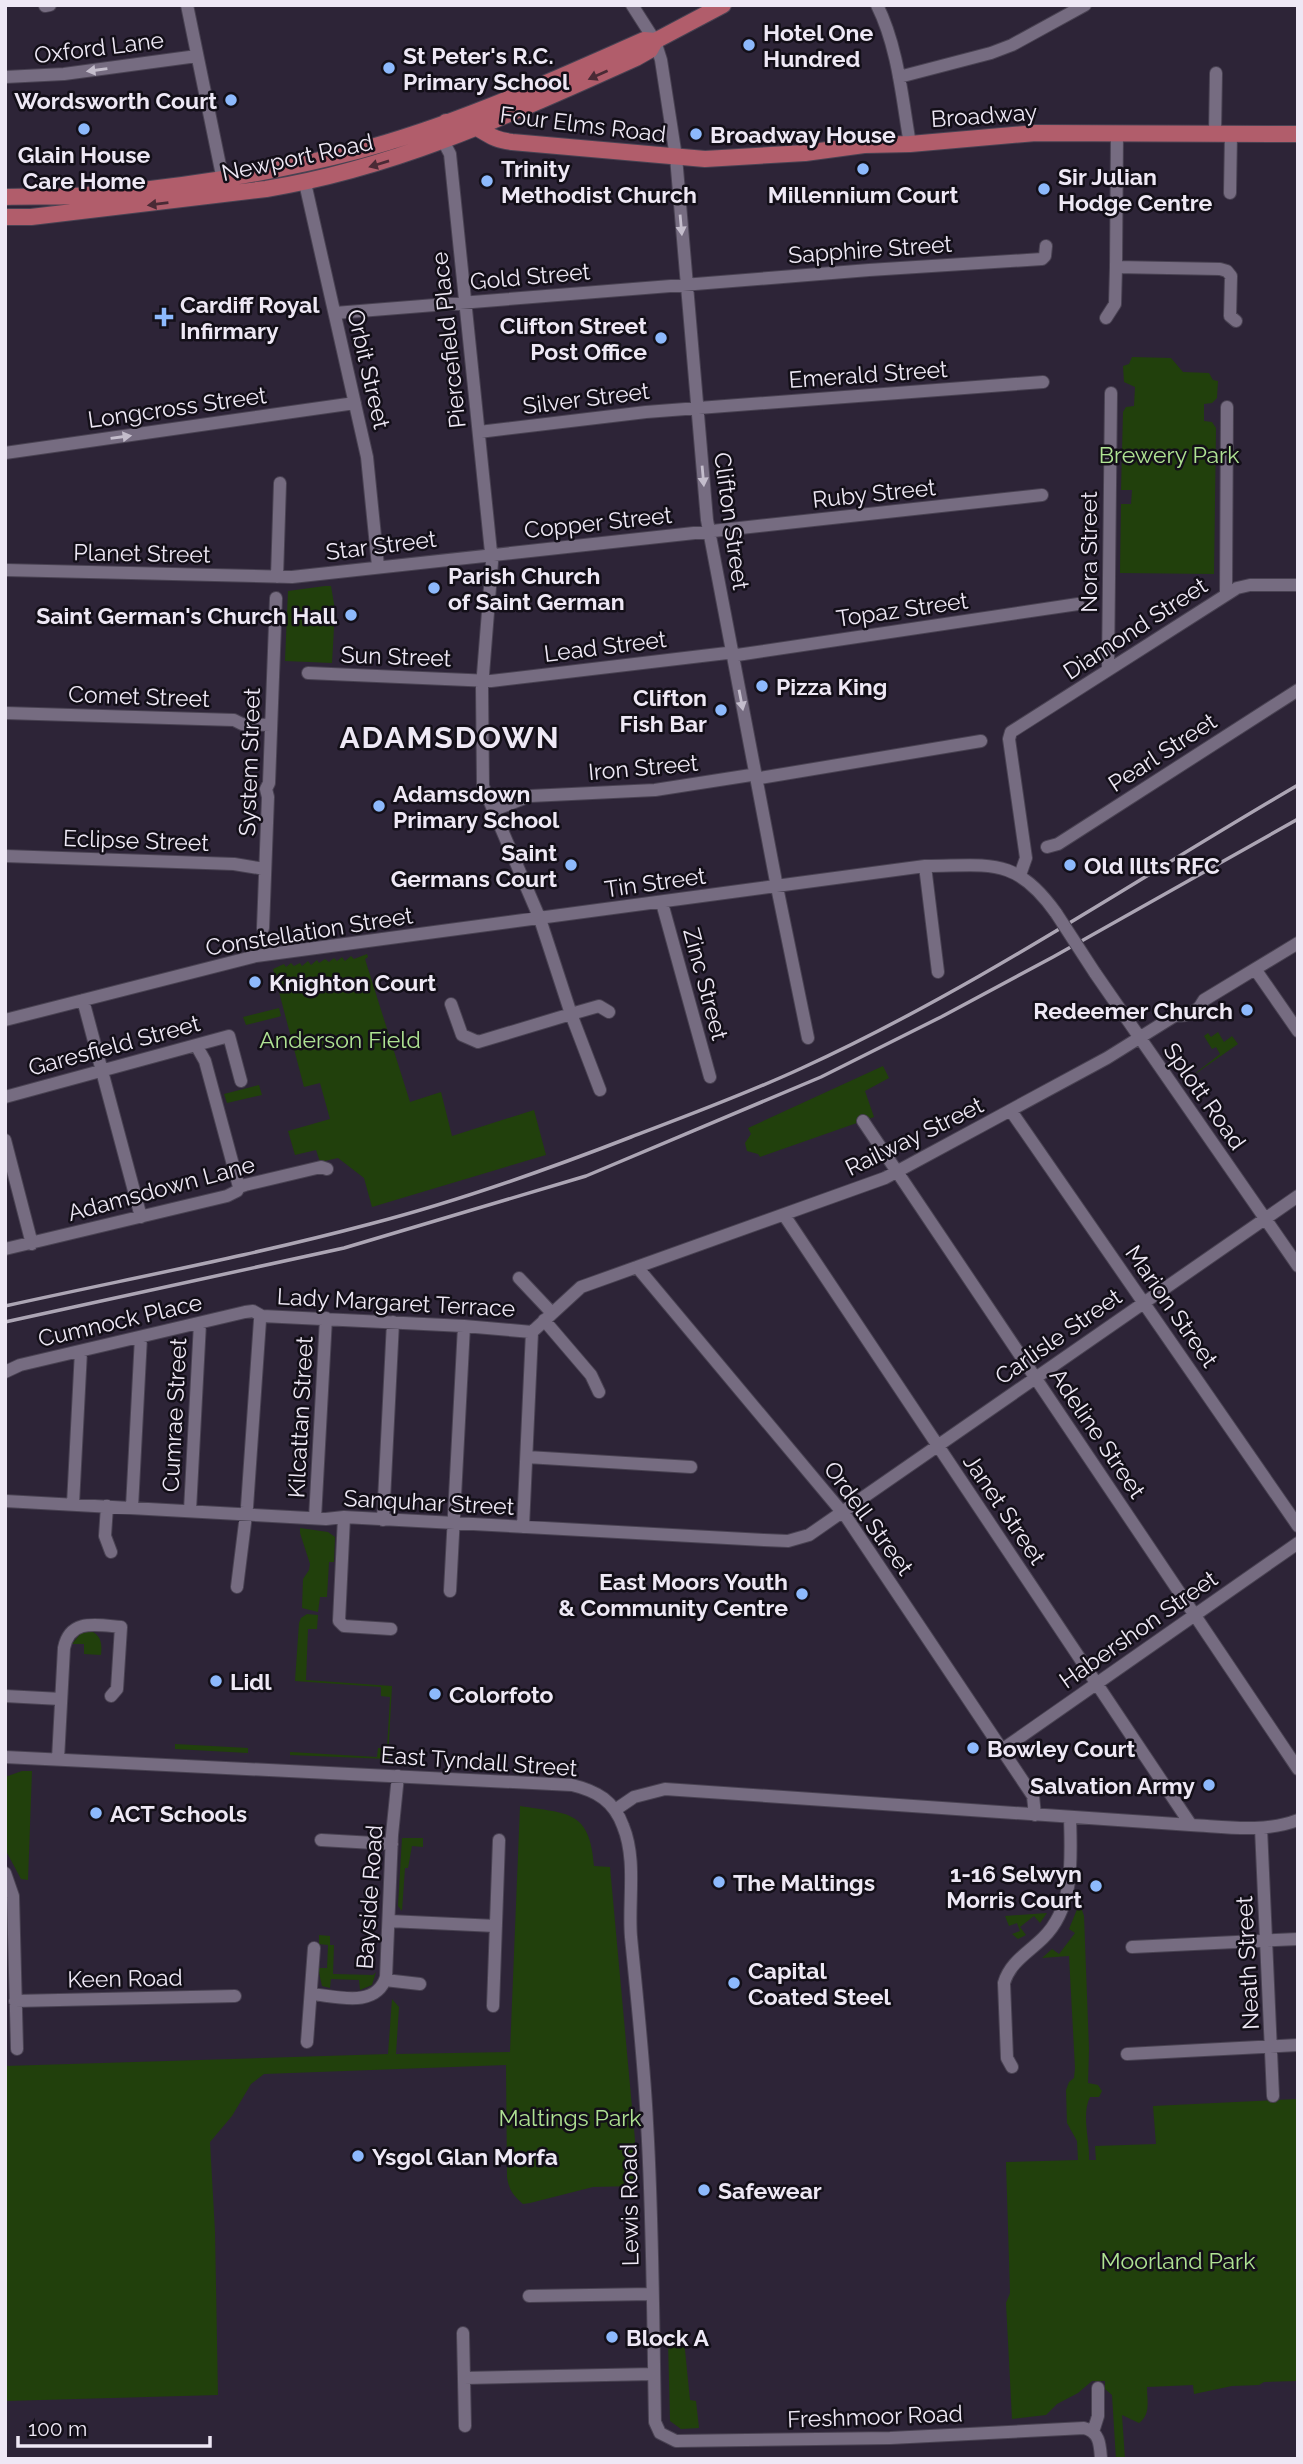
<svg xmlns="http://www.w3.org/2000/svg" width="1303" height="2464" font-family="Raleway,sans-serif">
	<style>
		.green { fill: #21400c }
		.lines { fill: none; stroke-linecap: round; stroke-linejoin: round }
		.minor-casing { stroke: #494252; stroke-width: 14 }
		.major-casing { stroke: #494252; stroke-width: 18 }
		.minor { stroke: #766c81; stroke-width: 12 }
		.major { stroke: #b15d6b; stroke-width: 16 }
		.rail { stroke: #aca5b4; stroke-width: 3.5 }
		.minor-bridge-casing { stroke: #494252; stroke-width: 14; stroke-linecap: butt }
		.minor-bridge { stroke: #766c81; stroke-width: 12 }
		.oneway { fill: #c4bdcc }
		.oneway2 { fill: #4a2a35 }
		.poi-dot { fill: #8db9fc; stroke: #130f18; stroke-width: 2.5 }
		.labels { text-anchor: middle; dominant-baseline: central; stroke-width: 5; stroke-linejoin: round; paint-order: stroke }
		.poi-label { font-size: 23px; font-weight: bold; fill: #eee8f5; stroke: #130f18; text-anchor: start }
		.street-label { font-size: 23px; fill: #eee8f5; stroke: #130f18 }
		.park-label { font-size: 23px; fill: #afe393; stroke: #130f18 }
		.district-label { font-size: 30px; font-weight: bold; letter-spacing: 2px; fill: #eee8f5; stroke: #130f18 }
	</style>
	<rect width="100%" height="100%" fill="#2d2437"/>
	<path class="green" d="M1132,357L1171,358L1183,372L1209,373L1213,380L1218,381L1217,398L1212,403L1204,404V421L1212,422L1216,428L1214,574L1120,573L1121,504H1131L1132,490H1121L1123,412L1126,407L1134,406L1135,387L1124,382L1123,366L1129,364Z
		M325,586H331L335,610L332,663L285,661L288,591Z
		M367,954L368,957L365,959L410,1102L441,1092L452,1136L534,1110L546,1155L372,1207L364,1178L338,1158L320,1162L316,1150L295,1155L288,1131L330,1119L320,1083L304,1087L273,969L284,964L286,967L291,963L294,966L300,963L302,966L308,961L311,965L317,960L319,963L325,959L329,962L334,958L337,961L342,957L345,961L351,956L354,959Z
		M279,1008L281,1016L278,1017L246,1025L243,1017Z
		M1218,1032L1224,1042L1232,1036L1238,1044L1188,1079L1220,1054L1216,1047L1212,1049L1204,1036L1208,1033L1211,1037Z
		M883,1066L889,1078L865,1091L874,1117L760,1157L758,1154L747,1151L745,1143L751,1134L748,1128Z
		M259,1085L262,1095L227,1103L224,1094Z
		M300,1528L328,1532L335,1537L334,1562H329L327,1597H320L318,1612L302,1608L303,1579L309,1570L310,1564L300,1533Z
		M307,1614L318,1615L317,1629H308L306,1680L392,1686L388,1759L290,1755V1752L377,1757L378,1748H387L390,1697L381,1696V1687L295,1681L299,1623L301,1618Z
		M91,1631C102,1636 102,1645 101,1655L84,1654V1644H72L81,1633Z
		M175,1744L248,1748V1753L175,1749Z
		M22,1771H32L28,1880L21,1879L5,1849V1777Z
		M520,1806C567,1814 590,1809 594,1866L610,1867L635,2140V2186L593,2187L530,2203L523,2204C513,2195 509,2190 507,2177L506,2065L264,2074L251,2084L232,2116L210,2142L215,2232L218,2395L5,2401V2066L388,2054L392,1999L399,2007L396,2054L510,2052Z
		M402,1838H423V1847L412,1846L408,1868H405L402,1911L398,1906Z
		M1078,1907L1082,1910L1084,1916L1089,2049L1088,2083L1098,2085L1102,2091L1099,2097H1090C1081,2115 1090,2140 1089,2160H1096L1095,2146L1156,2144L1153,2106L1298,2099V2381L1264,2382L1259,2385L1232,2386L1194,2394L1193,2385L1147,2387C1147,2401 1151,2414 1139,2423L1122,2415L1125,2459H1116L1112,2395L1105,2389V2381H1092L1078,2393L1057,2404L1046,2415L1012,2419L1006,2303L1010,2293L1006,2162L1078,2160L1077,2141L1067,2123L1066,2090L1069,2082L1074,2078L1075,2068L1069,1956L1042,1958L1052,1949L1059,1954L1075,1933L1069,1929Z
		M1047,1913L1040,1923L1034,1916L1020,1927L1026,1935L1018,1939L1012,1934L1020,1931L1017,1923L1009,1926L1005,1916Z
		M319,1935L330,1936V1945H334L333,1974L373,1975L376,1972L372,1985L360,1990L359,1980L331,1979L330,1988L322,1986L318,1968H327L328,1945L319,1944Z
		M668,2340H684L690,2400L696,2401L699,2428L681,2429L670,2421Z"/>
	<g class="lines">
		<defs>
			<path id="minor" d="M187,5L224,185
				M632,5L655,41L661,60L676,157L707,520L777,887L808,1038
				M877,5C898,47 902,98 910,144
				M45,6L50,5
				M5,77L64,74L197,56
				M899,77L991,53L1012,45L1085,5
				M1215,133L1216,73
				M440,135L450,154L492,562L482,687L483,786L540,919L571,1014L478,1042L462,1035L451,1004
				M305,183L367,457L378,566
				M1230,193L1231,133
				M1116,267L1117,132
				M335,313L869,270L1042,259L1045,256L1046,246
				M1106,318L1115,304L1116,267L1220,269L1227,271L1231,276L1230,316L1236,321
				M479,432L646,412L1043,382
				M5,453L355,403
				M5,570L292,577L1042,495
				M277,577L280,483
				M1226,594L1227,407
				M1108,670L1111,393
				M308,673L491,681L727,653L737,655L1078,604
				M5,713L234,720L242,724L271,725
				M494,810L530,796L655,790L751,775L760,778L981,741
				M1047,847L1058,844L1298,690
				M5,856L234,864L265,869
				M925,866L938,972
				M1020,875L1026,858L1009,739L1011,732L1237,588L1250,585H1298
				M662,903L710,1077
				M263,928L268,797L266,789L269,783L276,598
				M1255,969L1298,1031
				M1095,973L1298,1266
				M83,1000L141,1217
				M5,1020L256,956L925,866C988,866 1015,855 1056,913
				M196,1045L205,1061L239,1187
				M600,1090L571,1014L599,1006L609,1012
				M5,1097L229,1036L241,1081
				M1011,1111L1298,1526
				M863,1121L1298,1769
				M5,1140L32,1244
				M784,1215L1191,1825
				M5,1249L227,1196L237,1191L239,1187L245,1185L321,1167L327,1169
				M637,1267L847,1518L1033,1796L1035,1815
				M519,1278L552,1313
				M544,1320L591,1375L599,1392
				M532,1332L581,1287L885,1178L1107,1058L1176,1015C1189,1017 1198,1012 1204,1000L1298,943
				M5,1372L20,1365L245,1312L253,1311L262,1316
				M527,1457L691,1467
				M5,1501L326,1519L344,1517L764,1540L788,1541L809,1535L1298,1196
				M73,1504L81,1351
				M107,1506L105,1536L111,1552
				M132,1507L141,1337
				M190,1510L200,1323
				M344,1517L339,1621L344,1626L391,1629
				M315,1518L326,1318
				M383,1520L393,1322
				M523,1527L532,1332
				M237,1587L247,1507L260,1320L262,1316L464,1326L532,1332
				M450,1591L464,1326
				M5,1696L61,1699
				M1003,1749L1298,1543
				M5,1757L572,1785C597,1791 614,1801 623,1826C637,1860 628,1901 631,1937C637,1999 644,2061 647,2123C653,2222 653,2322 655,2422L660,2433L676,2441L890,2438L1084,2428C1100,2432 1100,2445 1101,2459
				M58,1759L64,1648C70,1618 97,1625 121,1627L117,1689L111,1696
				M615,1810L634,1797L665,1789L1191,1825C1227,1827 1264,1833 1298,1820
				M1261,1828L1273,2096
				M321,1840L392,1844
				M5,1873L13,1896L17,2049
				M389,1921L496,1926
				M1132,1947L1298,1939
				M385,1980L420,1984
				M311,1994C336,1996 376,2009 386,1977L392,1835L398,1776
				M15,2001L235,1996
				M493,2006L499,1840
				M307,2042L314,1948
				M1127,2054L1298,2045
				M1012,2067L1007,2058L1004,1983C1010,1962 1029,1952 1043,1938C1075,1907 1071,1858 1070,1817
				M529,2296L652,2294
				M463,2333L465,2426
				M464,2378L654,2374
				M1093,2432L1098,2416V2388"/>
			<path id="major" d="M446,122C456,123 466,123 475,127C491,135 491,139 512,142L705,159L805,153L864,145L910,144L1036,133L1298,134
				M5,197C28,196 51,197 74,196C166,190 268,174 357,151C456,125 551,81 644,40L655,41
				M5,217H31L266,189C397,168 516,112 636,58L650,50L655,41L723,5"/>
		</defs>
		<use href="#minor" class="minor-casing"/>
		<use href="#major" class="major-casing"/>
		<use href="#minor" class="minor"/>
		<use href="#major" class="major"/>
		<path class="rail" d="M5,1306C127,1279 250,1256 370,1224C459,1201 546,1170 631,1137C689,1115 746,1094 802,1068C975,989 1133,881 1298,785
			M5,1322L344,1248L586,1176L821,1077L941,1017L1053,957L1298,819"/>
		<defs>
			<path id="minor-bridge" d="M1056,913L1095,973"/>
		</defs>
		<use href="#minor-bridge" class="minor-bridge-casing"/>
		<use href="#minor-bridge" class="minor-bridge"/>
	</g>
	<defs><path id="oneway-solid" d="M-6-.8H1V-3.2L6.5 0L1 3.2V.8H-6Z" transform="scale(1.75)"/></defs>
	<g class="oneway">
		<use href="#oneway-solid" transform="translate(97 70) rotate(172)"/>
		<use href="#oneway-solid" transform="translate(681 225) rotate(85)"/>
		<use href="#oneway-solid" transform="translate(121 437) rotate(-8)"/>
		<use href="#oneway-solid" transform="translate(703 476) rotate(85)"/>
		<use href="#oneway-solid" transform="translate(741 700) rotate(79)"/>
	</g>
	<g class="oneway2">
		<use href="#oneway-solid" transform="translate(598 75) rotate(156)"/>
		<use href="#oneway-solid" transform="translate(379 164) rotate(163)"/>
		<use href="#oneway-solid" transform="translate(158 204) rotate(173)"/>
	</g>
	<g class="poi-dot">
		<circle cx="749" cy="45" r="7"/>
		<circle cx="389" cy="68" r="7"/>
		<circle cx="231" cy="100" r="7"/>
		<circle cx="84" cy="129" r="7"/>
		<circle cx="696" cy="134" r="7"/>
		<circle cx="863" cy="169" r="7"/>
		<circle cx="487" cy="181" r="7"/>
		<circle cx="1044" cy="189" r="7"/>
		<path d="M160.5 306.5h7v7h7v7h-7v7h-7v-7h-7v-7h7z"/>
		<circle cx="661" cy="338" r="7"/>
		<circle cx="434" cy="588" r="7"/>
		<circle cx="351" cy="615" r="7"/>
		<circle cx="762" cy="686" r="7"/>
		<circle cx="721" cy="710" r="7"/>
		<circle cx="379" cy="806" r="7"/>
		<circle cx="571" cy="865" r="7"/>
		<circle cx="1070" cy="865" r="7"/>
		<circle cx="255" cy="982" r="7"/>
		<circle cx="1247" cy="1010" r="7"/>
		<circle cx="802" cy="1594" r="7"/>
		<circle cx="216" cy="1681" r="7"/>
		<circle cx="435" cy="1694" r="7"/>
		<circle cx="973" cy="1748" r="7"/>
		<circle cx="1209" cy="1785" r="7"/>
		<circle cx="96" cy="1813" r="7"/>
		<circle cx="719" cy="1882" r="7"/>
		<circle cx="1096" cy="1886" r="7"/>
		<circle cx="734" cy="1983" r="7"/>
		<circle cx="358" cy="2156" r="7"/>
		<circle cx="704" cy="2190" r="7"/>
		<circle cx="612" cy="2337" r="7"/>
	</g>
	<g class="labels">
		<g class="poi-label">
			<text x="763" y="32">Hotel One<tspan x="763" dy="26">Hundred</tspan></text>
			<text x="403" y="55">St Peter's R.C.<tspan x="403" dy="26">Primary School</tspan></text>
			<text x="217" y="100" text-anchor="end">Wordsworth Court</text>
			<text x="710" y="134">Broadway House</text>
			<text x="84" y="154" text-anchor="middle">Glain House<tspan x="84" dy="26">Care Home</tspan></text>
			<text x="501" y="168">Trinity<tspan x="501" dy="26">Methodist Church</tspan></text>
			<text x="1058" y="176">Sir Julian<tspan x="1058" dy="26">Hodge Centre</tspan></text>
			<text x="863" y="194" text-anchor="middle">Millennium Court</text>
			<text x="180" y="304">Cardiff Royal<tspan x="180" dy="26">Infirmary</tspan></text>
			<text x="647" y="325" text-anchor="end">Clifton Street<tspan x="647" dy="26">Post Office</tspan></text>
			<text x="448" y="575">Parish Church<tspan x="448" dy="26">of Saint German</tspan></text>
			<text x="337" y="615" text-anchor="end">Saint German's Church Hall</text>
			<text x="776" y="686">Pizza King</text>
			<text x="707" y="697" text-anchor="end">Clifton<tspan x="707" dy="26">Fish Bar</tspan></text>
			<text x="393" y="793">Adamsdown<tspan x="393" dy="26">Primary School</tspan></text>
			<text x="557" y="852" text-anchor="end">Saint<tspan x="557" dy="26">Germans Court</tspan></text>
			<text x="1084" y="865">Old Illts RFC</text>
			<text x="269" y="982">Knighton Court</text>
			<text x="1233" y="1010" text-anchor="end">Redeemer Church</text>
			<text x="788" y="1581" text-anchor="end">East Moors Youth<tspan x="788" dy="26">&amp; Community Centre</tspan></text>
			<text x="230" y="1681">Lidl</text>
			<text x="449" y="1694">Colorfoto</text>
			<text x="987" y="1748">Bowley Court</text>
			<text x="1195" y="1785" text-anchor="end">Salvation Army</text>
			<text x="110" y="1813">ACT Schools</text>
			<text x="1082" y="1873" text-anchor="end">1-16 Selwyn<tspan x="1082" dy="26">Morris Court</tspan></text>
			<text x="733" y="1882">The Maltings</text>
			<text x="748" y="1970">Capital<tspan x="748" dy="26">Coated Steel</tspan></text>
			<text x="372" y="2156">Ysgol Glan Morfa</text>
			<text x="718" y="2190">Safewear</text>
			<text x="626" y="2337">Block A</text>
		</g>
		<g class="street-label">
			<text transform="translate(99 47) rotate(-7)">Oxford Lane</text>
			<text transform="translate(984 115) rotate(-4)">Broadway</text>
			<text transform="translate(583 124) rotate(7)">Four Elms Road</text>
			<text transform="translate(297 157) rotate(-12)">Newport Road</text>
			<text transform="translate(870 249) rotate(-4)">Sapphire Street</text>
			<text transform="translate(530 276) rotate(-5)">Gold Street</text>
			<text transform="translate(448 340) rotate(-96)">Piercefield Place</text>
			<text transform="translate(369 369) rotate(77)">Orbit Street</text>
			<text transform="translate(868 374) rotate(-4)">Emerald Street</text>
			<text transform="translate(586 398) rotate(-7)">Silver Street</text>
			<text transform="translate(177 407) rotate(-8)">Longcross Street</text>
			<text transform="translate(874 493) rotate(-6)">Ruby Street</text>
			<text transform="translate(732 521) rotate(82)">Clifton Street</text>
			<text transform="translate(598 522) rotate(-6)">Copper Street</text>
			<text transform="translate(381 545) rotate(-7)">Star Street</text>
			<text transform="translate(1088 552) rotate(-90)">Nora Street</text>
			<text transform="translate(142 553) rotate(1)">Planet Street</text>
			<text transform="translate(902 609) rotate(-8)">Topaz Street</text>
			<text transform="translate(1135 628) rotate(-33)">Diamond Street</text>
			<text transform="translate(605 646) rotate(-7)">Lead Street</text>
			<text transform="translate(396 656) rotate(2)">Sun Street</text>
			<text transform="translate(139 696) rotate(2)">Comet Street</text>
			<text transform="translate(1162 752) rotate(-33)">Pearl Street</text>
			<text transform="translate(249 762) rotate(-88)">System Street</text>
			<text transform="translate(643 767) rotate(-5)">Iron Street</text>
			<text transform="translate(136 840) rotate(2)">Eclipse Street</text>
			<text transform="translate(655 882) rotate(-8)">Tin Street</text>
			<text transform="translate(309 931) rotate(-9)">Constellation Street</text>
			<text transform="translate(706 984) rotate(75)">Zinc Street</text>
			<text transform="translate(114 1045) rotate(-15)">Garesfield Street</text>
			<text transform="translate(1205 1096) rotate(55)">Splott Road</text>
			<text transform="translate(914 1136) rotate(-26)">Railway Street</text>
			<text transform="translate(161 1188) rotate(-15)">Adamsdown Lane</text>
			<text transform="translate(396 1302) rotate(3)">Lady Margaret Terrace</text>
			<text transform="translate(1172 1306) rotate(55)">Marion Street</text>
			<text transform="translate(120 1320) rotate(-13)">Cumnock Place</text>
			<text transform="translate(1058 1336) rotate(-35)">Carlisle Street</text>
			<text transform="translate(174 1415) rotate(-87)">Cumrae Street</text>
			<text transform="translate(300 1417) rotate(-87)">Kilcattan Street</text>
			<text transform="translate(1098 1433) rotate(56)">Adeline Street</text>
			<text transform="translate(429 1502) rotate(3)">Sanquhar Street</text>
			<text transform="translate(1005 1509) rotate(56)">Janet Street</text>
			<text transform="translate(869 1518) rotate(54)">Ordell Street</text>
			<text transform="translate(1138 1629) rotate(-35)">Habershon Street</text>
			<text transform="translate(479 1761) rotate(4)">East Tyndall Street</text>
			<text transform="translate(369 1897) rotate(-86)">Bayside Road</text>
			<text transform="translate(1247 1963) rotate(-93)">Neath Street</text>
			<text transform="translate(125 1978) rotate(-1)">Keen Road</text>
			<text transform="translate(629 2205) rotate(-91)">Lewis Road</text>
			<text transform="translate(875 2416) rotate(-2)">Freshmoor Road</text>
		</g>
		<g class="park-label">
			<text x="1169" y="454">Brewery Park</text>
			<text x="340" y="1039">Anderson Field</text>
			<text x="570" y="2117">Maltings Park</text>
			<text x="1178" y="2260">Moorland Park</text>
		</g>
		<g class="district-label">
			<text x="450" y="737">ADAMSDOWN</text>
		</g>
	</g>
	<rect width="1303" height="2464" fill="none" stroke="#eee8f5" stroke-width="14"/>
	<path d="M18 2436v10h192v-10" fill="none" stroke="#eee8f5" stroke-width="3.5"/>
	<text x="28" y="2436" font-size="21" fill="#eee8f5" stroke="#130f18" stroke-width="5" paint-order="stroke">100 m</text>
</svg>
